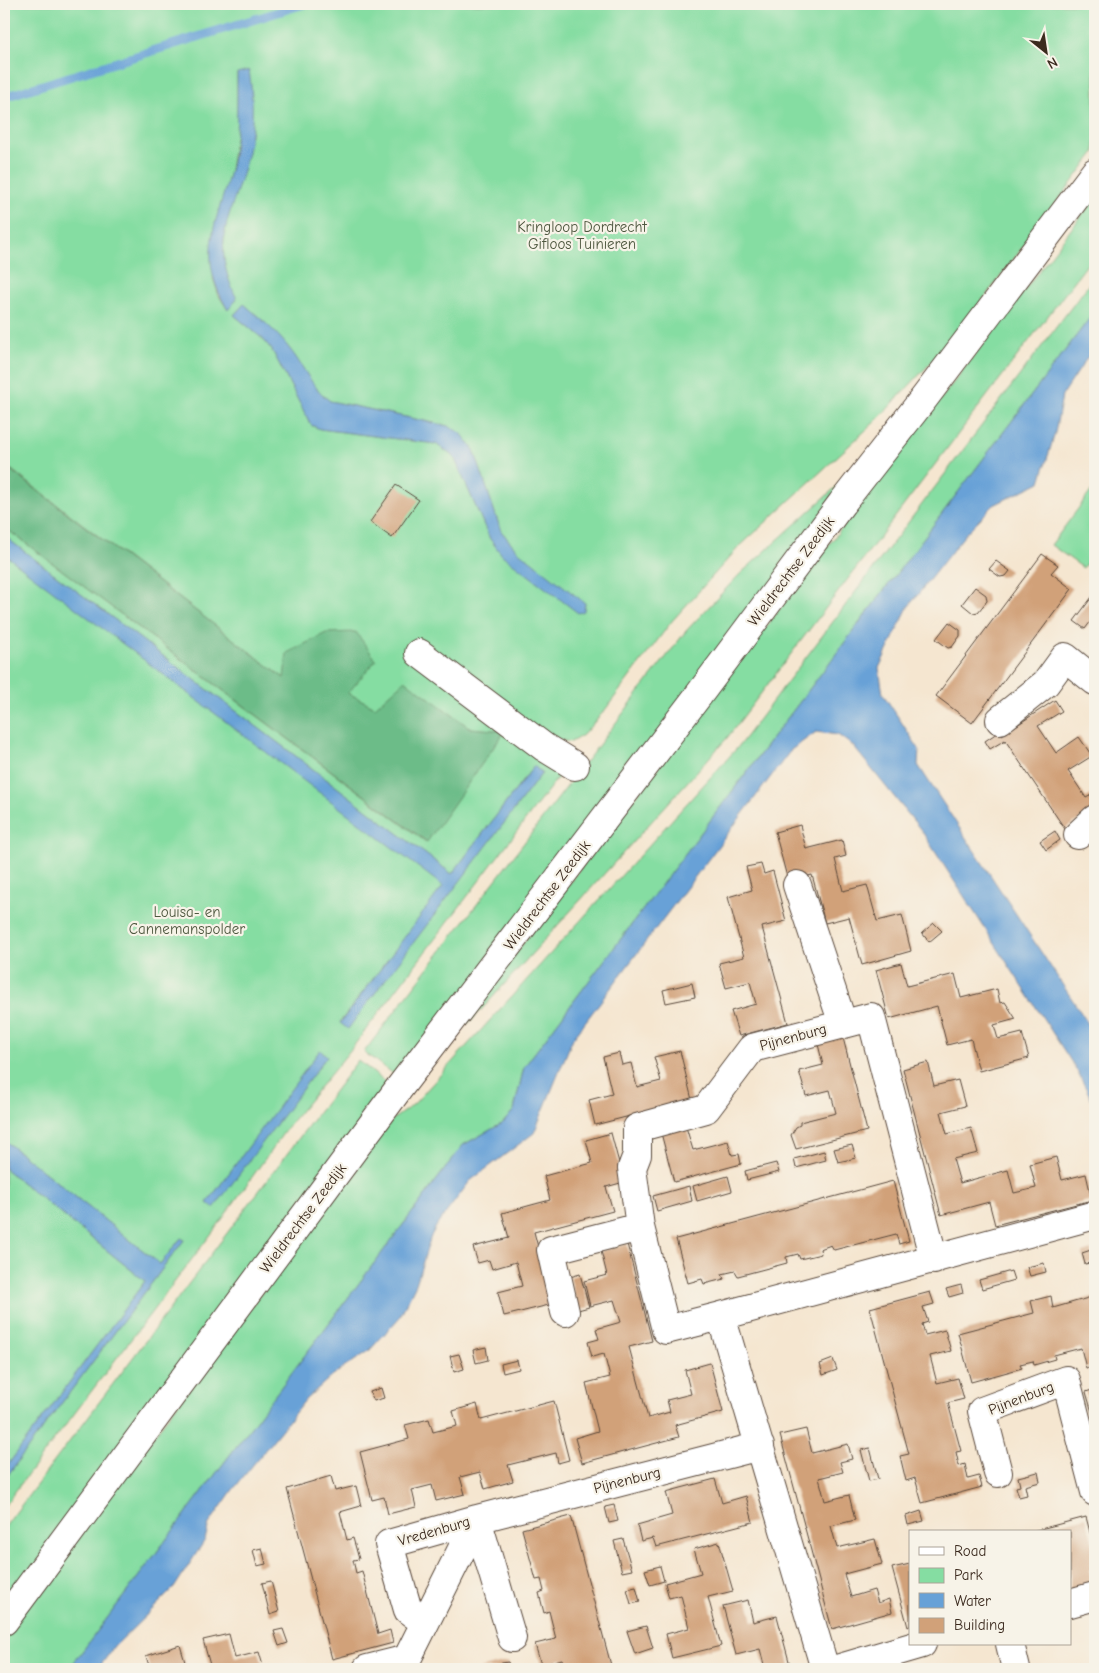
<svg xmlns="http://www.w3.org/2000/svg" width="1099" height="1673" font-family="'Comic Neue',sans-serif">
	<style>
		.green { fill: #85dda2; stroke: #608460; fill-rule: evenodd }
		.forest { fill: #6cbc88; stroke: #547353 }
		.water { fill: #67a1d7; stroke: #51667a }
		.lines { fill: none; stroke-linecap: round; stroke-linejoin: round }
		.stream { stroke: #67a1d7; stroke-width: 9 }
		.building { fill: #d1a179 }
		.minor-casing { stroke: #574639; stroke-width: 30 }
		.minor { stroke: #fff; stroke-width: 28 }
		.labels { text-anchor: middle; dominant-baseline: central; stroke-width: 4.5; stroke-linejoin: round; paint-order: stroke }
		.park-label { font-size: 15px; fill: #4e573f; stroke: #f7f3e8 }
		.street-label { font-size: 15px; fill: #3b2a1e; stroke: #f7f3e8 }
	</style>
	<rect width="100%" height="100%" fill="#f7f3e8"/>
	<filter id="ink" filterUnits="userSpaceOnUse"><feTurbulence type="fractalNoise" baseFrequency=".02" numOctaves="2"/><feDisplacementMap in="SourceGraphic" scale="10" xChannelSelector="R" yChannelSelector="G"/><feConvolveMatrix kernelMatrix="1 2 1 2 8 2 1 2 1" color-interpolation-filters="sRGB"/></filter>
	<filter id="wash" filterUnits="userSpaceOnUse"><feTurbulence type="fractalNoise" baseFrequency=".0096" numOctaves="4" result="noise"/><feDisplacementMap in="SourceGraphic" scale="20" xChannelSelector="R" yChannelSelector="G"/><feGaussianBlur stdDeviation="1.12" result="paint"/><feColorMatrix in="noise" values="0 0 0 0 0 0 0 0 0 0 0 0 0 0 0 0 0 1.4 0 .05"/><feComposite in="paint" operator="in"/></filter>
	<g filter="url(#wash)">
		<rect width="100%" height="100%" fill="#f5e6d0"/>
		<path class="green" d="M4,4H1095V152L953,339L878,419L738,548L672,621L605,710L583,735L571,742L557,740L546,759L559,776L352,1048L289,1125L218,1225L4,1506V1480L184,1240L181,1238L160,1264L4,1140V550L444,886L340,1022L348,1028L542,773L533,767L452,874L4,536V527L426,842L505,731L470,728L440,706L375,707L347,693L284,678L4,464ZM237,74L252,129L245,164L225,226L223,249L225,269L230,284L228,310L219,296L213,278L237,125ZM244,304L289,348L319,393L330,401L448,426L474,450L501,531L517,550L490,539L454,457L436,444L320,429L311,425L272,350L263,339L234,315ZM320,1051L327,1056L213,1208L207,1203Z
			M1095,198V254L727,738L473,1019L452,1036Z
			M1095,276V311L524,1067L514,1110L503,1123L463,1145L69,1669H4V1634L392,1120L414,1104L738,747Z
			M868,458L399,1079L364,1052L686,631L739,575Z
			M1095,486V552L1083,568L1051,545Z
			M358,1060L392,1088L4,1607V1528Z
			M4,1168L145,1281L4,1470Z"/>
		<path class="forest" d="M4,465L284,678L287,653L326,633L356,632L376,660L348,693L375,707L405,680L470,728L505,731L427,842L4,527Z"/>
		<path class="water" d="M249,70C254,102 254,132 245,164C231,218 209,242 237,299L228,310C193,252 220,220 232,162C238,132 237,103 237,73Z
			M244,304C260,318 276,331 289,348C303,365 312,388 330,401L448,426L461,433L474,450L501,531L517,550L585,603L584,611L578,613L502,555L490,539L454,457L436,444L320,429L311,425L272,350L263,339L234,315Z
			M1095,311V346L1062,396L1055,433L1040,482L994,505L967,532L908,607L879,668L883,694L919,749L918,765L1095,1034V1106L1076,1069L921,830L853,746L838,735L816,732L791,750L573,1038L534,1133L470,1181L437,1225L431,1236L416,1284L399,1318L369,1351L333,1375L306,1399L232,1491L209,1524L205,1540L174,1588L114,1647L98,1669H69L463,1145L503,1123L514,1110L524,1067Z
			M4,536L452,874L534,766L542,773L348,1029L340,1023L443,886L4,554Z
			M320,1050L327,1056L214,1208L207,1203Z
			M4,1140L160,1264L181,1238L184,1240L4,1480V1470L145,1281L4,1168Z"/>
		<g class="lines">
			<path class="stream" d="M4,97L304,4"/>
		</g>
		<g id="blocks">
			<path class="building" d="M396,485L419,500L392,538L370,522Z
				M1042,554L1058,565L1051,573L1072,589L972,723L936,696Z
				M996,561L1010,571L1006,576L1000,577L989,569Z
				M975,587L986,595L987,601L978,612L973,613L962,604Z
				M1095,593V624L1091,621L1085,629L1074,621Z
				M949,622L960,630V636L952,647L948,648L936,639Z
				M1055,700L1062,711L1038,726L1056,753L1079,737L1092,756L1068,771L1086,798L1095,793V809L1065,829L1005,740L990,749L985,741L1000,731L1002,735Z
				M800,825L806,849L842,840L846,856L835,859L843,891L867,885L877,921L902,915L911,951L862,965L849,917L825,923L812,875L788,881L775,832Z
				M1055,831L1060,840L1046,850L1040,841Z
				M761,864L764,874L773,871L786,921L762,927L788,1023L739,1036L731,1011L756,1004L750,982L726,988L719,963L744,957L728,897L752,890L746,867Z
				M934,923L942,931L929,942L922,933Z
				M901,963L907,986L955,974L961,998L997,989L1000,1003L1005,1002L1016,1019L994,1025L998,1039L1022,1033L1029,1058L979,1071L971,1039L947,1045L937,1006L889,1019L876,970Z
				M692,983L695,997L666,1003L663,990Z
				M842,1034L867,1131L796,1149L791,1135L796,1127L800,1125V1122L836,1113L830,1090L806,1096L799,1071L823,1065L817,1040Z
				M680,1051L692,1100L595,1125L589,1100L612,1094L603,1057L619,1053L622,1065L631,1063L637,1087L661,1081L654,1057Z
				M928,1062L934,1086L958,1080L965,1106L941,1112L947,1134L971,1128L978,1153L953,1159L960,1183L1008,1170L1014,1193L1036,1188L1030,1164L1056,1157L1062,1180L1086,1174L1092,1200L995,1225L989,1202L941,1215L903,1069Z
				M686,1127L693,1150L728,1141L732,1155L739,1154L741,1164L674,1182L661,1133Z
				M611,1133L624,1182L606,1187L613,1211L534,1232L553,1304L504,1316L498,1292L522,1286L516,1262L492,1269L489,1260L478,1263L473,1247L509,1238L502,1213L550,1200L544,1176L592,1163L586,1140Z
				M852,1145L856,1158L838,1162L834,1149Z
				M824,1151L826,1160L796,1168L794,1159Z
				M776,1163L779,1172L747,1180L745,1171Z
				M728,1176L732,1191L697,1201L693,1186Z
				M893,1181L909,1241L899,1244L896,1234L834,1250L831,1245L820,1249L821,1254L800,1259L798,1254L786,1257L787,1263L738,1276L735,1271L722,1274L724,1279L704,1284L702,1279L688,1283L676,1239Z
				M689,1186L692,1201L657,1211L653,1196Z
				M627,1244L652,1341L629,1347L648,1418L670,1412L667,1400L691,1394L685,1370L710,1363L723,1412L675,1425L679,1437L582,1463L575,1438L598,1431L586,1383L610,1377L604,1354L592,1357L588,1342L599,1339L596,1329L621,1322L614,1300L590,1306L584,1281L607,1275L601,1251Z
				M1091,1250L1094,1262L1085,1264L1082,1253Z
				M1044,1263L1046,1272L1030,1276L1027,1267Z
				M1011,1271L1014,1280L982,1289L979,1280Z
				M580,1274L589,1307L578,1310L570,1277Z
				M961,1285L963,1293L949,1297L946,1289Z
				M930,1292L934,1304L923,1307L928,1322L922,1324L925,1335L945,1330L951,1351L930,1356L937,1383L958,1378L964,1399L948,1403L961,1451L956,1452L959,1466L965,1464L968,1479L979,1476L982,1487L922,1503L915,1478L906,1481L900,1456L909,1454L870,1308Z
				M1051,1296L1053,1308L1095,1296V1366L1086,1368L1081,1348L1054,1355L1055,1359L1034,1365L1033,1361L1020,1364L1022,1368L971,1382L958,1333L1034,1313L1031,1301Z
				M486,1347L488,1360L476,1363L473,1350Z
				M459,1354L464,1369L454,1372L450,1356Z
				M833,1359L837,1370L823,1375L820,1364Z
				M517,1360L519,1369L503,1373L501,1364Z
				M381,1388L384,1398L374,1401L370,1392Z
				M1095,1389V1419H1094L1086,1392Z
				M554,1401L569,1460L558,1463L556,1453L508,1465L513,1481L485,1489L480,1472L460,1477L465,1494L436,1501L432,1485L412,1490L416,1507L388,1514L384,1497L372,1500L360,1452L409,1439L405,1425L429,1419L433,1432L457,1426L453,1411L477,1404L481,1420Z
				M806,1429L812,1453L848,1444L852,1459L840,1462L843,1472L819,1478L825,1501L849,1495L855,1520L831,1526L837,1548L875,1539L882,1564L844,1574L851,1597L874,1590L878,1603L889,1599L892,1612L832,1629L780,1435Z
				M870,1448L878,1479L869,1481L861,1450Z
				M1038,1472L1040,1482L1025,1486L1027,1495L1019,1497L1016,1487L1020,1486L1018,1477Z
				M331,1476L335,1491L356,1486L361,1506L340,1512L347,1540L353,1538L359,1559L353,1560L356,1573L362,1571L378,1634L390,1630L393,1643L332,1659L287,1489Z
				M715,1479L722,1503L746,1496L753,1522L656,1547L653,1538L641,1541L637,1525L672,1515L666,1492Z
				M614,1505L618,1521L609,1523L605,1507Z
				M921,1511L924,1521L908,1525L906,1516Z
				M571,1516L584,1565L612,1669H565L562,1659L541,1665L535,1644L556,1639L549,1611L544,1613L539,1593L544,1591L541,1579L536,1580L522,1529Z
				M1086,1517L1095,1551V1568L1089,1570L1093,1585L1070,1591V1532L1033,1531Z
				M623,1539L632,1570L622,1572L614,1541Z
				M719,1542L733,1591L708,1597L721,1646L672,1658L666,1634L689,1628L681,1595L669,1598L665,1583L701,1573L694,1549Z
				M262,1548L266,1564L257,1566L253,1550Z
				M910,1564V1626L908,1627L892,1568Z
				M660,1566L664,1581L650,1585L645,1570Z
				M271,1581L279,1612L270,1615L262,1583Z
				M636,1587L640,1602L631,1604L627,1589Z
				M748,1600L753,1622L777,1616L791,1669H765L760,1649L736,1655L723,1606Z
				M646,1626L653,1648L635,1654L627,1631Z
				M283,1629L288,1643L279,1646L274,1631Z
				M229,1634L235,1658L259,1652L264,1669H195L210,1665L203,1640Z
				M180,1645L187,1669H150L146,1656Z
				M508,1662L510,1669H480L502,1663Z
				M725,1666V1669H714Z"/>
		</g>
	</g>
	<g filter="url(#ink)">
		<use href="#blocks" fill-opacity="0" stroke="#574639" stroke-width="1"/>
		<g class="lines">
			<defs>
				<path id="minor" d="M419,653L544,747L575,766
					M1000,720L1046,683L1065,657L1095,681
					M1078,835L1095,819
					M797,885L843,1024
					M565,1312L551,1250L640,1227
					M721,1316L666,1330L640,1227L632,1168L637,1155V1128L706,1109L752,1048L871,1017L934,1260
					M998,1473L982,1411L1066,1380L1095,1492
					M1070,1603L1095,1596
					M4,1621L400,1087L698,696L842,503L925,397L1095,172
					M424,1622L408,1610L389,1544L477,1519L512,1638
					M1010,1644L1016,1669
					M367,1669L407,1659L477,1519L760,1446
					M825,1669L721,1316L1095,1215
					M837,1669L922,1644"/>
			</defs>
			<use href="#minor" class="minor-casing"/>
			<use href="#minor" class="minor"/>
		</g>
	</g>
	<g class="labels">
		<g class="park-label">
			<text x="582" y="227">Kringloop Dordrecht<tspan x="582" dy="17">Gifloos Tuinieren</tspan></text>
			<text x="187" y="912">Louisa- en<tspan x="187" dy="17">Cannemanspolder</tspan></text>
		</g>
		<g class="street-label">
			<text transform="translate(791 571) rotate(-53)">Wieldrechtse Zeedijk</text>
			<text transform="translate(547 895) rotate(-53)">Wieldrechtse Zeedijk</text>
			<text transform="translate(793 1037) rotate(-15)">Pijnenburg</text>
			<text transform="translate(303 1218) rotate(-53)">Wieldrechtse Zeedijk</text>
			<text transform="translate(1021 1398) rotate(-21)">Pijnenburg</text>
			<text transform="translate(627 1480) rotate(-14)">Pijnenburg</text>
			<text transform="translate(434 1531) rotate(-16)">Vredenburg</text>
		</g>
	</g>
	<rect width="1099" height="1673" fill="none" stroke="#f7f3e8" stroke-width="20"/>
	<rect x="909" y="1530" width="162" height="115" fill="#f7f3e8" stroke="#aca397"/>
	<rect x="919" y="1547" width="25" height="8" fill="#ffffff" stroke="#aca397"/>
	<text x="954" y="1556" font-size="15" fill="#3b2a1e">Road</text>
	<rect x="919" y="1568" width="25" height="15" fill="#85dda2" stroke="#aca397"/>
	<text x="954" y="1580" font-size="15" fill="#3b2a1e">Park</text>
	<rect x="919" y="1593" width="25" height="15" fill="#67a1d7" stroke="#aca397"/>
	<text x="954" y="1606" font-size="15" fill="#3b2a1e">Water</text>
	<rect x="919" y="1618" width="25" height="15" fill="#d1a179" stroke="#aca397"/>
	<text x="954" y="1630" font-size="15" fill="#3b2a1e">Building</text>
	<g transform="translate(1046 52) rotate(150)" stroke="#f7f3e8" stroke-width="4" paint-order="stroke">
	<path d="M0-4L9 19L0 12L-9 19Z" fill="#3b2a1e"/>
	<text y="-8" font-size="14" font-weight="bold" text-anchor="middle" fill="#3b2a1e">N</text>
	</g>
</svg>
